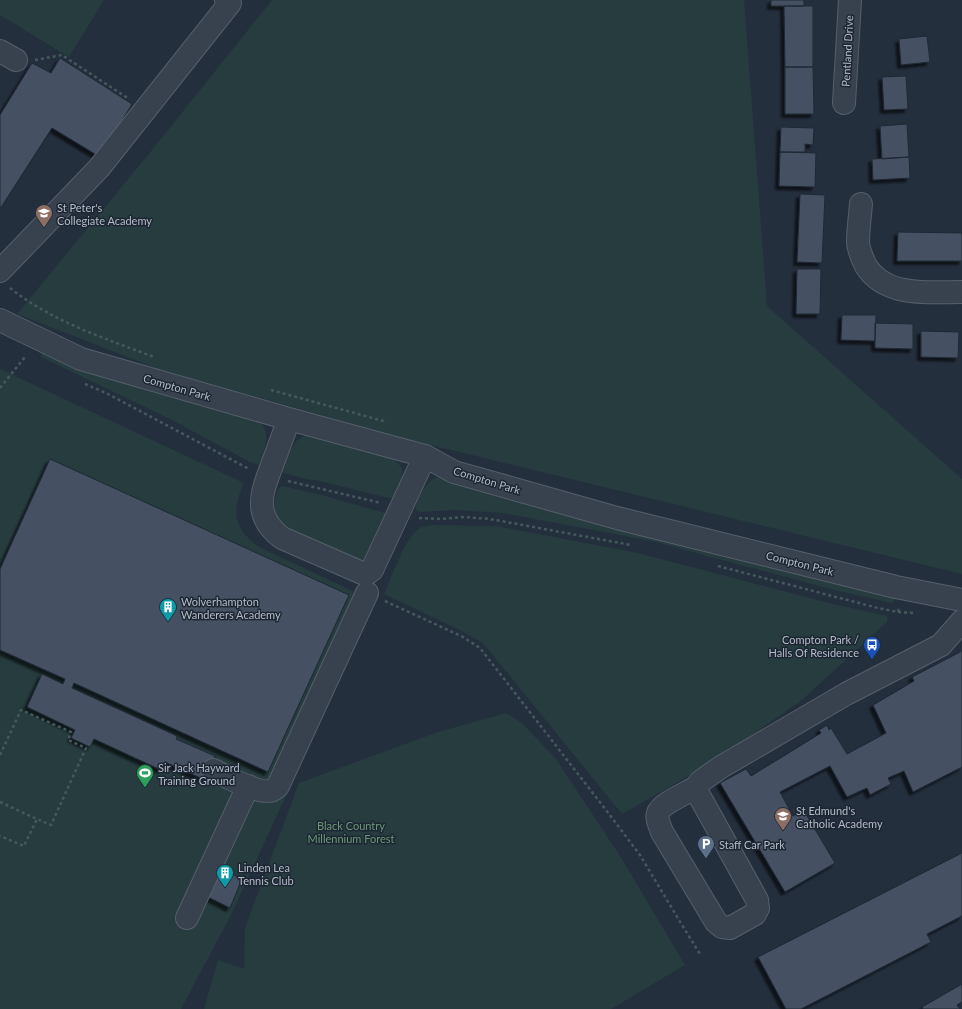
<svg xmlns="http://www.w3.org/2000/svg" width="962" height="1009" font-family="Lato,sans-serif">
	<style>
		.green { fill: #263c3f }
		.building { fill: #455162; stroke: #1f2835; filter: url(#shadow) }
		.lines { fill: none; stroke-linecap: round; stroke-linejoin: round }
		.minor-casing { stroke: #565f6c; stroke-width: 24 }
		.path { stroke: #44595c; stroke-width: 2.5; stroke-dasharray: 3 3; stroke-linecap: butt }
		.minor { stroke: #38414e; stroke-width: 22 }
		.labels { text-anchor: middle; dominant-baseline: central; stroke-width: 3; stroke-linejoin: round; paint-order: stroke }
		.street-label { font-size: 11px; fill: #b4bcc9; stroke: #1d2633 }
		.poi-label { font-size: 11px; fill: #b4bcc9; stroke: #1d2633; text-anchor: start }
		.park-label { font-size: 11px; fill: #6b9a76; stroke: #1d2633 }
	</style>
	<defs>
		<filter id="shadow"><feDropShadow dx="-3.5" dy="3.5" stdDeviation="1" flood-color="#0009"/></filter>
	</defs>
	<rect width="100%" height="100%" fill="#242f3e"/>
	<path class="green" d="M0,0H104L69,57L0,15Z
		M272,0H744L767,306L962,479V574L410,440L161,370L17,314L152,150Z
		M41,347L249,418C252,420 258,422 261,424C272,435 263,453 259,465L250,462L170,419L41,357Z
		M0,369L244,483C241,490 238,497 237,504C233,524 245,538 261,548L359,594L331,655L347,663L232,913L181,1009H0Z
		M306,436L344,445L395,460L402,468V476L401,482L393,499L319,481L306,479L283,473C287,462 291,438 306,436Z
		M440,476L896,591V598L892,603L834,590L652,541L503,513L455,510L422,512L417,511L415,508C421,494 425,481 440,476Z
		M282,486L318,494L385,513L386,516L368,555L364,560L360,562L286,528C273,513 272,507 278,489Z
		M432,525L496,526L638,553L829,603L887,616V622L802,700L713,762L622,814L483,643L462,631L384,594C391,579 404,542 415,532C420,527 425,526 432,525Z
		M506,713L522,723L556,759L622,859L685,965L611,1009H204L218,960L244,969L245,928L299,783L438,732Z"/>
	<path class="building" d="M771,0H804V6H771Z
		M784,6H813V67H785Z
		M927,36L930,62L901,65L899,39Z
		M60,58L132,104L100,157L52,128L0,209V115L32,63L51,73Z
		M785,67H813L814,114H785Z
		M906,76L908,109L884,110L882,77Z
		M907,124L909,157L882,159L880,126Z
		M781,127L814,128L813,145L805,144V152H780Z
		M780,152L816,153L815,187L779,186Z
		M909,157L910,178L873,180L872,159Z
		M800,194L825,195L822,263L797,262Z
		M898,232L962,233V261H897Z
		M797,269H821L820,314H796Z
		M842,315H876L875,341L841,340Z
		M875,323L913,324V349L875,348Z
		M921,331L959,332L958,358L921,357Z
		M50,459L349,595L268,772L74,683L72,688L177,736L176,739L215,756L205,780L165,762L161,770L94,739L90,747L71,738L75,730L27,707L42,674L63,684L65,679L0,650V569Z
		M962,651V767L913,792L904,771L888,778L891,784L870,795L867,788L847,797L830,766L780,792L793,816L803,809L835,863L785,892L720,783L746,769L751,776L821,733L819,730L827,725L829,730L831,728L847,754L886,733L873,705L914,681L912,677Z
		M962,853V916L927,934L931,942L801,1009H786L758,957Z
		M220,868L242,879L230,908L208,897Z
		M962,984V1002L957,1005L960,1009H923L922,1007Z"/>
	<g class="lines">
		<defs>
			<path id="minor" d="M0,51L16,60
				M844,103L850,0
				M861,204C860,216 858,230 858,243C859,251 863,260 866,266C886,298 930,292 962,292
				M0,271L99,168L230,3L226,0
				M0,320L81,359L289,419L425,456L454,472L617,518L896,587L962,600
				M289,419C283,435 277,452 271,468C267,478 262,491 262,501C261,517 270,529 282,538L362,573H368L372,570L425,456
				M213,770C226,776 260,796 273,790C274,790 277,787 278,786L367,593
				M695,788C687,793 660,804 658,813C656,819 660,826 662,832L716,922L722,927L730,928L755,914L758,908L757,900L695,788L701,781L721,767L846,694L941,645L962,621
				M187,918L248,786"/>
		</defs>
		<use href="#minor" class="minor-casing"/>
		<path class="path" d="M35,60L62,55L129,99
			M10,288C53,322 104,338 154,357
			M85,384L106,393L249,469
			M0,388L25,357
			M271,390L387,422
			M288,481L381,503
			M419,518L440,519L464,517L490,519L631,545
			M718,566L878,608L898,612L899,609
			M385,601L463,637L480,648L606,810L640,855L682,925L700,954
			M898,612L913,613
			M0,755L21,710L71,732L68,740L86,748L51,825L37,819
			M0,802L37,819L24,846L0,836"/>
		<use href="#minor" class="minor"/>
	</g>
	<defs>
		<symbol id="school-pin" viewBox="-11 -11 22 30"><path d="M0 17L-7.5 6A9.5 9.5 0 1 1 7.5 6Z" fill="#8d6e63" stroke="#1d2633"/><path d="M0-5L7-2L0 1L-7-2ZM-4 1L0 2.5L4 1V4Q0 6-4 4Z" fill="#fff"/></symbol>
		<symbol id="building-pin" viewBox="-11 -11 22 30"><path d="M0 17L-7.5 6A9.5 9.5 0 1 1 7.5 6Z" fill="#0f9aa8" stroke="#1d2633"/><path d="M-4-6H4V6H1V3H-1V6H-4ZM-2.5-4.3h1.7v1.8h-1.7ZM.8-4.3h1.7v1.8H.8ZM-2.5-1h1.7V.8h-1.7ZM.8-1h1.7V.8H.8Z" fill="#fff"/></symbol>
		<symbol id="bus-pin" viewBox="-11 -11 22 30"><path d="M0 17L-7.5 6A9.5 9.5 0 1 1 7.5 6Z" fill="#1a4fb4" stroke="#1d2633"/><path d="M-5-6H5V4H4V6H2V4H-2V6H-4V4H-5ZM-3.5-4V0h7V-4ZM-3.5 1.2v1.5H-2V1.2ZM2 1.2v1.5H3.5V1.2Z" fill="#fff"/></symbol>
		<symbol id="stadium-pin" viewBox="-11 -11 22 30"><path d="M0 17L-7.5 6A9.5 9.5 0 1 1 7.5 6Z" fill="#2e9e5b" stroke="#1d2633"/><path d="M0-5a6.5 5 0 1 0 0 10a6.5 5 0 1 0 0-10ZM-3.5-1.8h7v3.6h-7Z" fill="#fff"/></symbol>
		<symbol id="parking-pin" viewBox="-11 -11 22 30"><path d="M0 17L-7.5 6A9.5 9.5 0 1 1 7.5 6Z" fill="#5c6f8a" stroke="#1d2633"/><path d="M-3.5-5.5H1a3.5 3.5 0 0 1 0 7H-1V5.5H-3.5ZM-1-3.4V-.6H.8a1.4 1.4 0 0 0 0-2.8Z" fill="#fff"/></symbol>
	</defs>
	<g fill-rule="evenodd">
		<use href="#school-pin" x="34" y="203" width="20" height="27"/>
		<use href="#building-pin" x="158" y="597" width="20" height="27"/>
		<use href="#bus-pin" x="862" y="635" width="20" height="27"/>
		<use href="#stadium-pin" x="135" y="763" width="20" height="27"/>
		<use href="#school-pin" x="773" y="806" width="20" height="27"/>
		<use href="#parking-pin" x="696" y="834" width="20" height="27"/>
		<use href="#building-pin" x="215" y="863" width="20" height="27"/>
	</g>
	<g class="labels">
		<g class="street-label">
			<text transform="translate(847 51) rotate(-87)">Pentland Drive</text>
			<text transform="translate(177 387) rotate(16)">Compton Park</text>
			<text transform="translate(487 480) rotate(17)">Compton Park</text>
			<text transform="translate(800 563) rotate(14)">Compton Park</text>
		</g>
		<g class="poi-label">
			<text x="57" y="207">St Peter's<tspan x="57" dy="13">Collegiate Academy</tspan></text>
			<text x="181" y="601">Wolverhampton<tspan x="181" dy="13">Wanderers Academy</tspan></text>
			<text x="859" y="639" text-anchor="end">Compton Park /<tspan x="859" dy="13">Halls Of Residence</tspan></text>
			<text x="158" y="767">Sir Jack Hayward<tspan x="158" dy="13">Training Ground</tspan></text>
			<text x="796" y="810">St Edmund's<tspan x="796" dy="13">Catholic Academy</tspan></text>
			<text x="719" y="844">Staff Car Park</text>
			<text x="238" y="867">Linden Lea<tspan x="238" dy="13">Tennis Club</tspan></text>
		</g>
		<g class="park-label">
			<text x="351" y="825">Black Country<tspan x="351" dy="13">Millennium Forest</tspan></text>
		</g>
	</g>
</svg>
